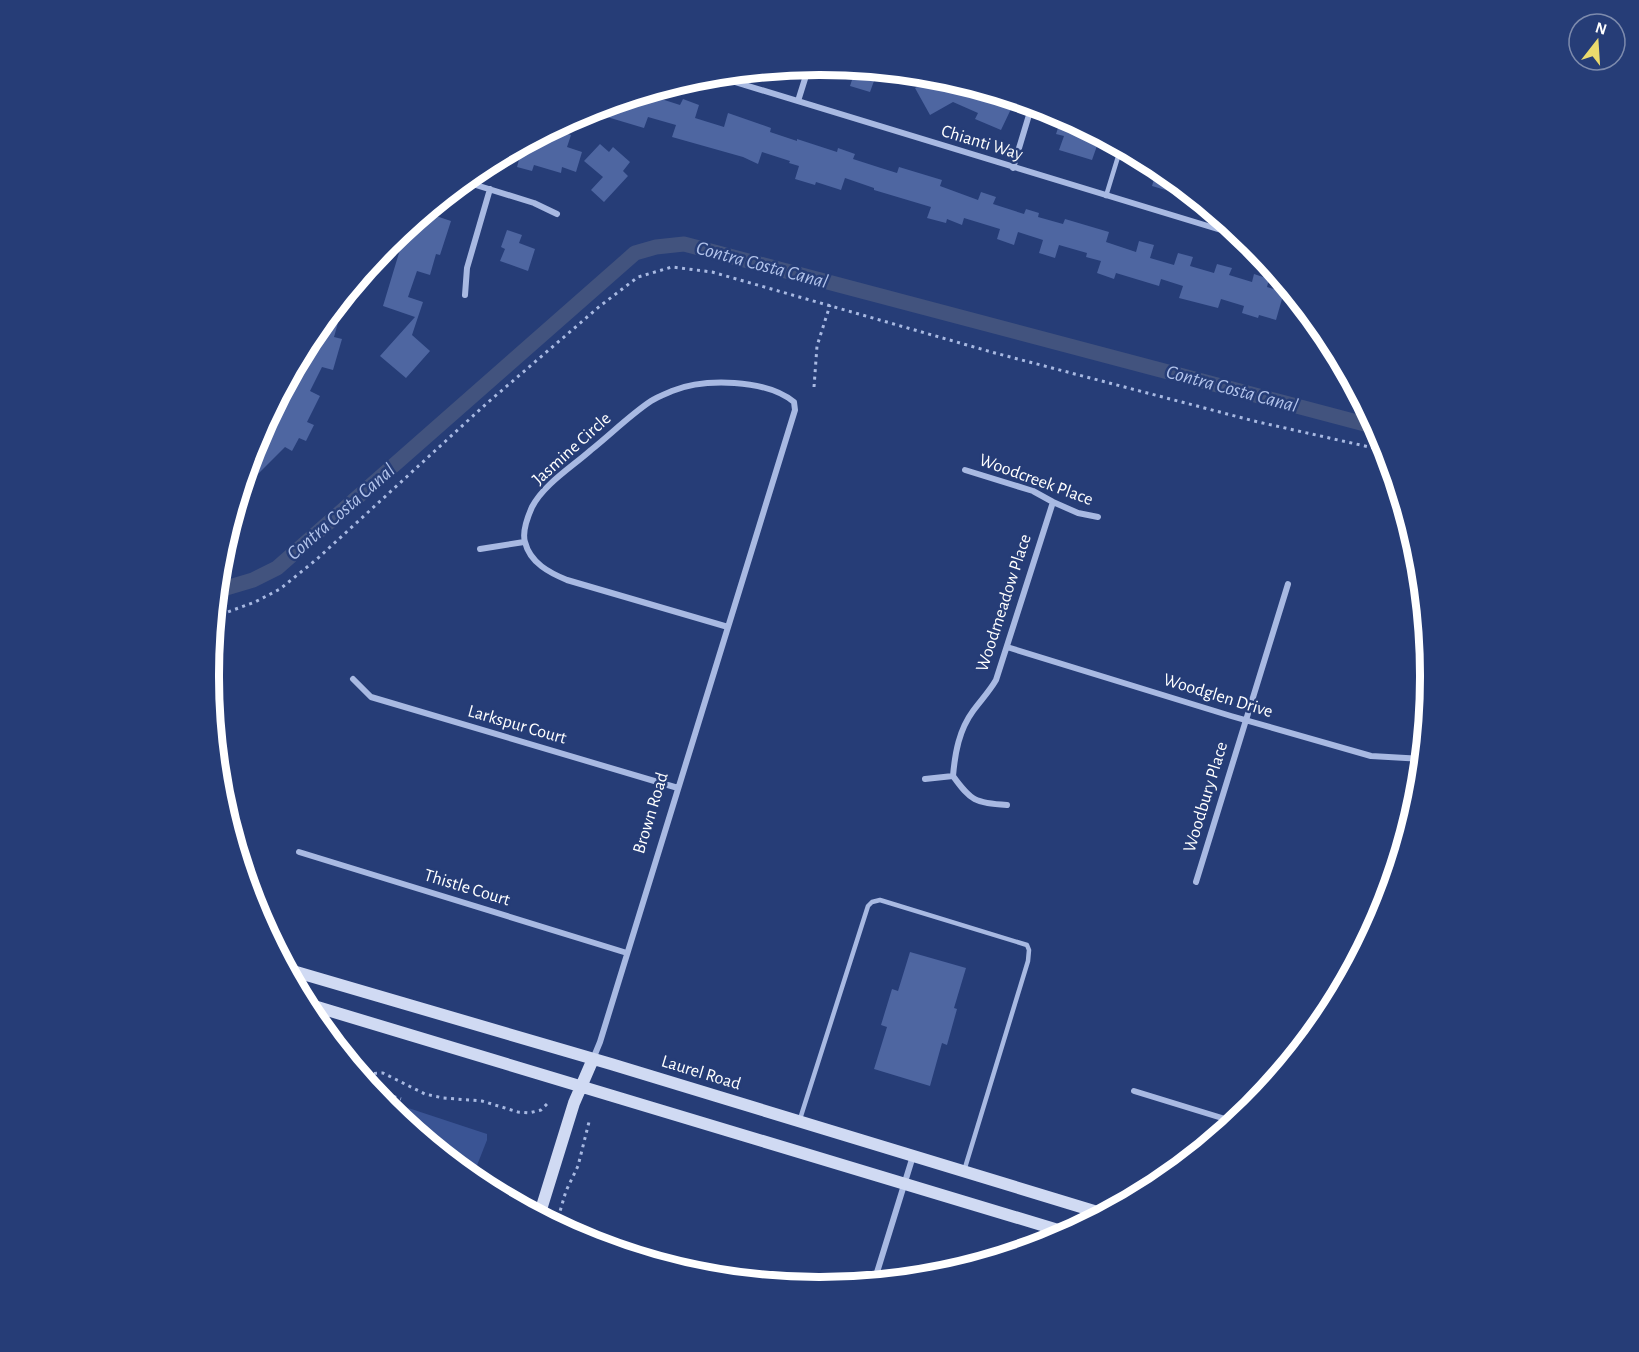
<svg xmlns="http://www.w3.org/2000/svg" width="1639" height="1352" font-family="'Alegreya Sans',sans-serif">
	<style>
		.green { fill: #3a5494 }
		.lines { fill: none; stroke-linecap: round; stroke-linejoin: round }
		.canal { stroke: #42537e; stroke-width: 15 }
		.building { fill: #4e66a1 }
		.path { stroke: #a8b9e2; stroke-width: 3; stroke-dasharray: 3 4.5; stroke-linecap: butt }
		.lane { stroke: #a8b9e2; stroke-width: 4.5 }
		.street { stroke: #a8b9e2; stroke-width: 6 }
		.secondary { stroke: #d0daf3; stroke-width: 12 }
		.labels { text-anchor: middle; dominant-baseline: central; stroke-width: 5; stroke-linejoin: round; paint-order: stroke }
		.street-label { font-size: 18px; fill: #fff; stroke: #263d77 }
		.water-label { font-size: 20px; font-style: italic; fill: #b2c3eb; stroke: #263d77 }
		.rim { fill: none; stroke: #fff; stroke-width: 8 }
	</style>
	<rect width="100%" height="100%" fill="#263d77"/>
	<path class="green" d="M378,1098L487,1134V1140L472,1178L387,1108Z"/>
	<g class="lines">
		<path class="canal" d="M216,591L253,580L277,568L635,253L656,247L684,244L1376,427"/>
	</g>
	<path class="building" d="M856,68L878,70L870,92L850,86Z
		M938,76L1005,96L1002,105L1011,109L1001,130L975,119L978,113L953,102L930,115L915,88Z
		M657,89L655,97L680,105L683,99L699,105L695,118L724,127L728,113L771,128L770,132L797,141V139L837,152L838,148L855,154L853,159L881,168L897,173L899,167L942,180L940,186L978,200L981,192L996,197L993,204L1024,214L1026,209L1039,213L1038,217L1063,224L1065,219L1109,232L1106,242L1136,252L1139,241L1154,245L1150,258L1174,265L1178,253L1193,257L1190,266L1214,273L1217,264L1232,268L1229,275L1252,282L1254,274L1269,279L1267,287L1284,292L1276,320L1259,315L1258,318L1242,313L1244,306L1221,299L1218,308L1179,298L1183,286L1161,279L1159,286L1116,273L1114,279L1097,273L1101,261L1086,257L1087,253L1059,245L1055,258L1039,253L1043,240L1018,232L1014,245L997,239L1000,229L964,218L962,225L947,219L946,223L927,218L931,207L874,190V188L845,178L841,190L816,182L815,185L795,179L799,166L789,163L790,161L762,152L758,164L743,157L672,137L676,125L648,117L644,128L587,111L627,98L635,101L637,96Z
		M1061,119L1087,129L1084,138L1098,143L1092,160L1059,150L1064,136L1056,134Z
		M556,130L571,135L567,147L582,152L576,172L562,167L561,173L534,165L532,171L517,167L521,152L513,150L540,135L553,139Z
		M600,144L609,152L613,147L630,162L623,171L628,176L604,202L591,190L603,177L584,161Z
		M1154,165L1160,168L1184,188L1171,184L1169,191L1152,186L1154,179L1151,178Z
		M442,199L436,216L451,221L440,255L436,254L430,275L417,271L408,297L423,302L412,335L430,351L406,378L380,356L415,317L383,306L405,233L409,234L412,223Z
		M507,230L522,235L519,243L535,249L528,271L500,261L505,249L501,247Z
		M346,294L334,337L342,339L333,370L322,367L310,391L320,396L307,422L314,425L306,441L299,438L292,451L285,447L239,493L253,447L258,442L269,421L267,419L296,369L303,373L311,346L307,345L311,336Z
		M910,952L966,968L954,1008L957,1009L947,1045L942,1043L930,1086L874,1069L887,1027L881,1025L892,989L898,991Z"/>
	<g class="lines">
		<path class="path" d="M814,387L817,346L830,305
			M214,617L255,602L280,589L317,559L486,404L600,306L638,277L672,267L712,272L995,353L1254,421L1387,451
			M359,1074L383,1073L425,1094L443,1098L482,1101L518,1112L529,1113L541,1110L549,1102
			M368,1085L370,1072
			M372,1089L401,1099
			M556,1225L566,1191L578,1166L589,1122"/>
		<path class="lane" d="M1106,196L1121,147
			M800,1119L868,906L872,902L880,900L1027,945L1029,950L1028,961L964,1171"/>
		<path class="street" d="M712,75L1244,237
			M798,101L809,66
			M1013,168L1032,105
			M463,181L534,203L557,214
			M465,295L467,268L490,189
			M965,470L1033,491L1053,502L1078,513L1098,517
			M480,549L524,542
			M1007,647L1231,716L1371,756L1423,759
			M353,679L371,697L678,788
			M925,779L953,776
			M1007,805C975,803 971,801 953,776C955,753 959,730 973,711C981,700 989,692 996,680L1053,502
			M299,852L627,953
			M1196,882L1288,584
			M593,1059L600,1042L795,410L794,402C766,379 704,378 672,391C665,394 657,397 651,401C630,415 611,434 591,450C572,467 544,484 532,507C528,516 522,532 525,542C530,563 550,573 567,580L728,627
			M1134,1091L1235,1122
			M874,1282L913,1156"/>
		<path class="secondary" d="M286,969L611,1064L1104,1214
			M304,1003L1068,1233
			M539,1216L574,1103L593,1059"/>
	</g>
	<g class="labels">
		<g class="street-label">
			<text transform="translate(982 143) rotate(17)">Chianti Way</text>
			<text transform="translate(572 449) rotate(-42)">Jasmine Circle</text>
			<text transform="translate(1036 480) rotate(20)">Woodcreek Place</text>
			<text transform="translate(1004 603) rotate(-72)">Woodmeadow Place</text>
			<text transform="translate(1218 696) rotate(17)">Woodglen Drive</text>
			<text transform="translate(517 725) rotate(16)">Larkspur Court</text>
			<text transform="translate(1206 797) rotate(-73)">Woodbury Place</text>
			<text transform="translate(651 813) rotate(-73)">Brown Road</text>
			<text transform="translate(467 888) rotate(17)">Thistle Court</text>
			<text transform="translate(701 1073) rotate(17)">Laurel Road</text>
		</g>
		<g class="water-label">
			<text transform="translate(762 265) rotate(15)">Contra Costa Canal</text>
			<text transform="translate(1232 389) rotate(15)">Contra Costa Canal</text>
			<text transform="translate(341 512) rotate(-41)">Contra Costa Canal</text>
		</g>
	</g>
	<path d="M0 0H1639V1352H0ZM819 75H820A600 600 0 0 1 1420 675V677A600 600 0 0 1 820 1277H819A600 600 0 0 1 219 677V675A600 600 0 0 1 819 75Z" fill="#263d77" fill-rule="evenodd"/>
	<path class="rim" d="M819 75H820A600 600 0 0 1 1420 675V677A600 600 0 0 1 820 1277H819A600 600 0 0 1 219 677V675A600 600 0 0 1 819 75Z"/>
	<g transform="translate(1597 42) rotate(17)"><circle r="28" fill="#263d77" stroke="#7d8bad" stroke-width="1.5"/>
	<path d="M0-4.5L10 22L0 15L-10 22Z" fill="#ebda6d"/>
	<text y="-9" font-size="16" font-weight="bold" text-anchor="middle" fill="#ffffff">N</text>
	</g>
</svg>
